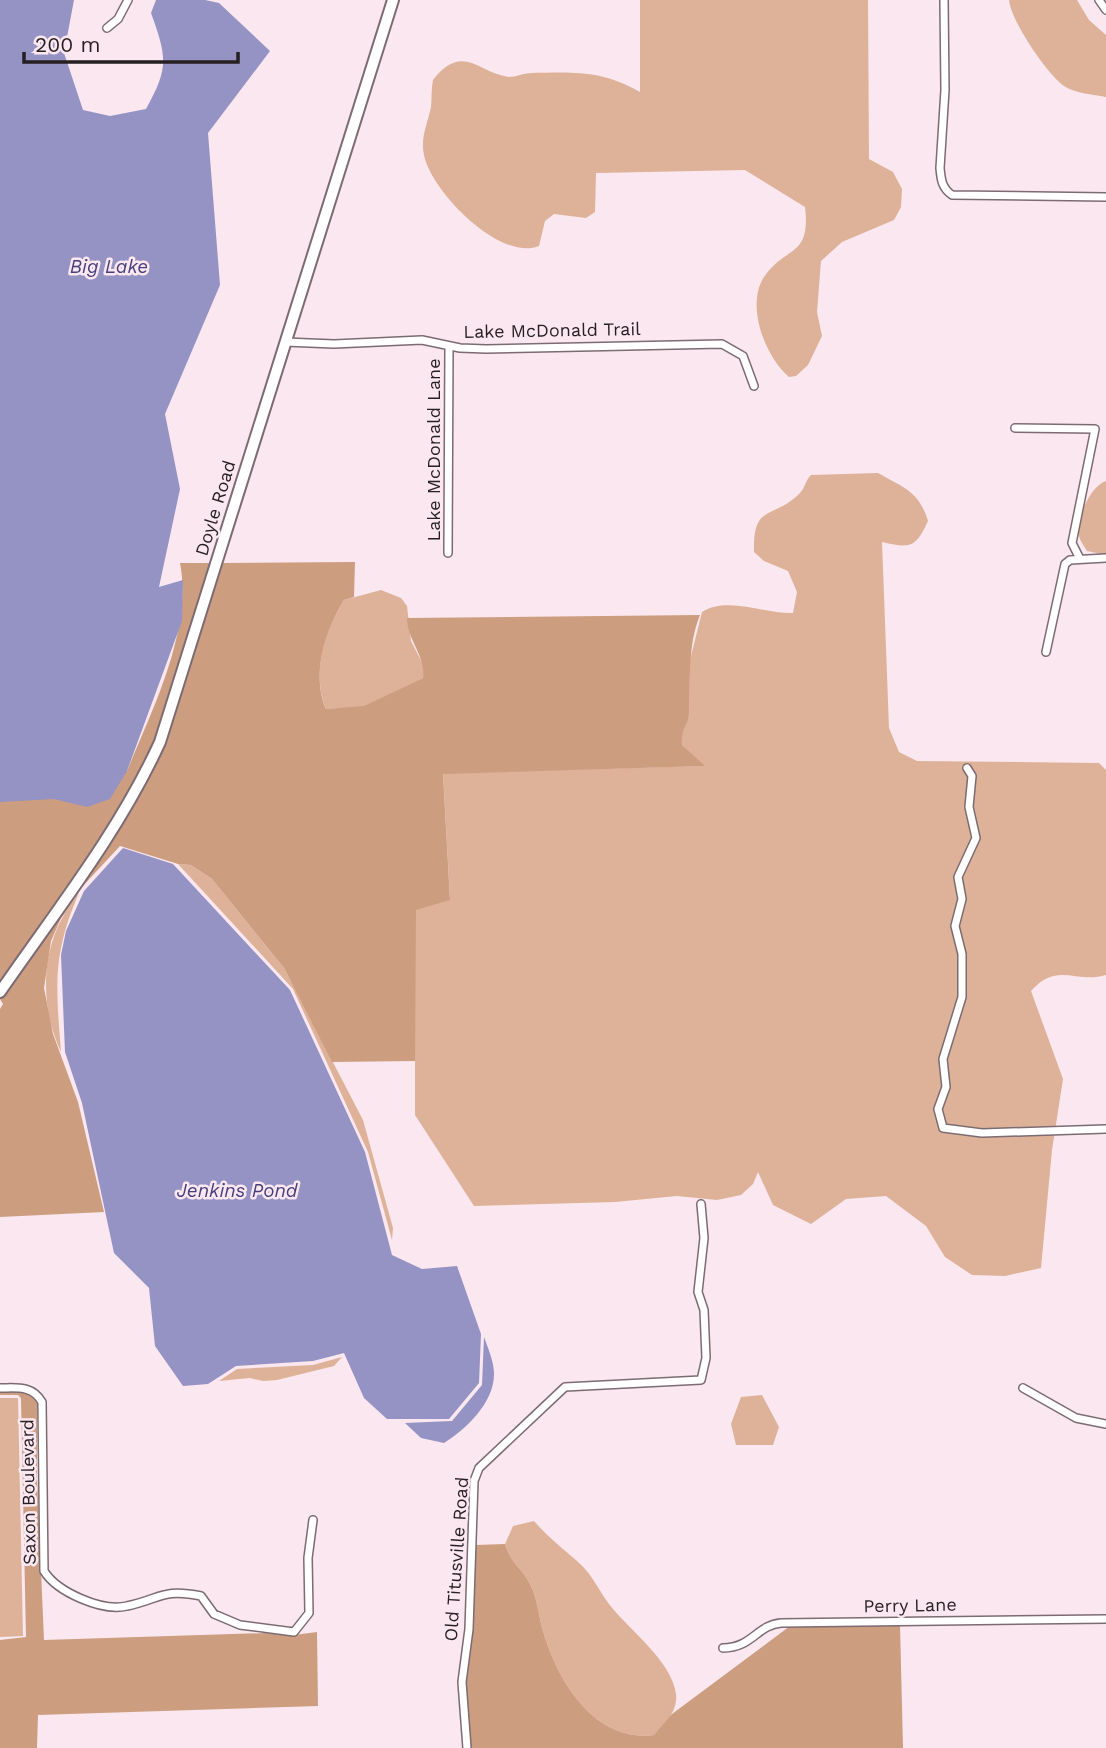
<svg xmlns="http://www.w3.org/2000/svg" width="1106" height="1748" font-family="'Work Sans',sans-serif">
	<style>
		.green { fill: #deb298 }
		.forest { fill: #cd9d80 }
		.water { fill: #9493c3 }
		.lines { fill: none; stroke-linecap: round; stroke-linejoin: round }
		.minor-casing { stroke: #7c6b73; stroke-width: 10 }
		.secondary-casing { stroke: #7c6b73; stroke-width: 14 }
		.minor { stroke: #fff; stroke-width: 7 }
		.secondary { stroke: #fff; stroke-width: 10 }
		.labels { text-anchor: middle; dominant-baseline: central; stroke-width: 5; stroke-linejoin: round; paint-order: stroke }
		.street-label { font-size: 18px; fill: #261f22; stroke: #fae7ef }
		.water-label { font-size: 19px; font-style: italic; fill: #453f7c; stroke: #fae7ef }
	</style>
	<rect width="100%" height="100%" fill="#fae7ef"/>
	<path class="green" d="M640,0H868L869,159L893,172L902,189L901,207L894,220L842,242L821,261L817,312L822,336L808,365L796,376L789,377C766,358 745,306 764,277C786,245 811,258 805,207L745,170L596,173L595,212L586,218L554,214L545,221L539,246C500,262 431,191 424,155C420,138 428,122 431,107C432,98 431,89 433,80C463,42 478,73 509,77C516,77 524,73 531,73C574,72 602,70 640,92Z
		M1009,0H1077L1089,20L1106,35V97C1092,94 1077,94 1064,86C1047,74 1011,21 1009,0Z
		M878,473C904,488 919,491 928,521C915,549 910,548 882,542L889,728L899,752L917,761L1099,763L1106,770V975C1076,984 1057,961 1031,991L1063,1079L1052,1150L1041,1268L1005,1276L972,1275L945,1257L926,1226L886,1196L846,1199L811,1224L773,1205L758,1172L753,1184L741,1195L717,1200L677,1196L615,1202L474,1206L415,1115V909L450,899L443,773L703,766L682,745L681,729L689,716L690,660L702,612C728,596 764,614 793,613L797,592L788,571L764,561L754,552C753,502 772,521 800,493C805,488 805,481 811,475Z
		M1106,481V555L1087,551C1084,546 1080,541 1079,536C1076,519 1090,486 1106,481Z
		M381,590L401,598L407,606L411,641L425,668L423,678L364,707L326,709C311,674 325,631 344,600Z
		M178,864L191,865L212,879L284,968L363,1120L393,1228L392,1240L368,1152L293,989Z
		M79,893C52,955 56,986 61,1052C37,1001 41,937 79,893Z
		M342,1357L334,1366L277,1380L263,1381L250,1378L219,1381L237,1369L313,1365Z
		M762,1395L779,1427L773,1445H736L731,1424L741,1397Z
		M0,1398H18L23,1636L0,1637Z
		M534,1521C548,1537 562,1548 577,1561C592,1574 598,1589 609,1604C628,1629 672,1661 676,1694C678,1710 665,1726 654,1735C594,1742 558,1682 543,1631C538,1615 538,1599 530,1584C523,1569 512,1566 505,1544L513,1526Z"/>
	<path class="forest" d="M355,562L354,597L344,600C325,631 311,675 326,709L364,706L423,678C426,656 407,640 407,618L700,615C687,647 691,681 689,714C688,726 681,727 682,745L705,766L443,774L450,900L416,910L415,1061L332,1062L284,968L212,879L191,865L178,864L120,846L81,888L61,918L51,941L44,988L53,1034L78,1102L104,1212L0,1217V1009L3,1004L0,999L144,788L164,743L221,563Z
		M180,563H212L157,741L109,828L0,985V724L127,771C152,710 193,630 180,563Z
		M22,1391L33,1396L37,1403V1478L44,1640L267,1633L294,1635L317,1632L318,1706L38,1715L37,1748H0V1640L26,1637L21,1398L18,1395H0V1392Z
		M505,1544C512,1566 523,1569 530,1584C538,1599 538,1615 543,1631C558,1682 594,1742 654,1735L672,1714L790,1626L900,1625L903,1748H471L466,1682L473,1630L476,1545Z"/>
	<path class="water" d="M0,0H74L64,53L83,110L110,116L146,109C169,68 167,57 151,13L156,0H205L219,3L270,51L208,133L220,285L165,414L180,489L159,587L183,580L182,621L127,771L110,799L87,807L54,799L0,802Z
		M123,848L173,864L290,990L365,1152L392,1255L422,1269L457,1266L481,1334L479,1383L449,1419H387L364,1398L344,1353L313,1361L236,1366L208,1384L183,1386L155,1346L149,1288L114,1253L82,1103L65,1052L61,955L66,931L84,891Z
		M484,1337C488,1348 494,1362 494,1374C494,1403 466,1429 444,1443L421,1438L405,1423L452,1421L482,1385Z"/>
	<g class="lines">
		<defs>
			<path id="minor" d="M944,0L945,90L940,168C941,180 942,188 952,195L1106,197
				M1099,0L1106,10
				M107,28L118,19L128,0
				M285,342L334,344L422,340L460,348L486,349L722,344L743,356L754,386
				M1015,428L1095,429L1072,543L1080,559
				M448,553L449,346
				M1046,652L1065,564L1070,560L1106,558
				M967,768L972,776L969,807L976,838L958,877L962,899L955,926L962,954V997L943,1059L946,1087L938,1109L943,1128L982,1133L1106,1129
				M0,1388C17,1388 32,1385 42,1402L44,1571C57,1592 102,1612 127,1606C161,1599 162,1588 201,1596L214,1614L240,1625L294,1632L309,1613L308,1558L313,1520
				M1023,1388L1076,1418L1106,1424
				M723,1648C752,1648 757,1625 781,1623L1106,1619
				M467,1748L462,1682L469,1629L474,1481L479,1468L565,1387L701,1380L706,1358L704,1310L698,1292L704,1238L701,1204"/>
			<path id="secondary" d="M0,992C56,911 119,832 160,742L393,0"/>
		</defs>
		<use href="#minor" class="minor-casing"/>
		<use href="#secondary" class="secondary-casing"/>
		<use href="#minor" class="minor"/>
		<use href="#secondary" class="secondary"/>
	</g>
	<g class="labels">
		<g class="street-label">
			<text transform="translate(552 330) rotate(-1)">Lake McDonald Trail</text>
			<text transform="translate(433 450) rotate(-90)">Lake McDonald Lane</text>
			<text transform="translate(215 508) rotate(-73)">Doyle Road</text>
			<text transform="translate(28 1492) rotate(-91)">Saxon Boulevard</text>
			<text transform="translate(456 1559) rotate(-86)">Old Titusville Road</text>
			<text transform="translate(910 1605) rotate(-1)">Perry Lane</text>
		</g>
		<g class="water-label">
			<text x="109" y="266">Big Lake</text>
			<text x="237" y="1190">Jenkins Pond</text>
		</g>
	</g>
	<path d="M24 52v10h214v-10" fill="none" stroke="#261f22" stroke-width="3.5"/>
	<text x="35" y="52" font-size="21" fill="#261f22" stroke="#fae7ef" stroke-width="5" paint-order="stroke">200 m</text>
</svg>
